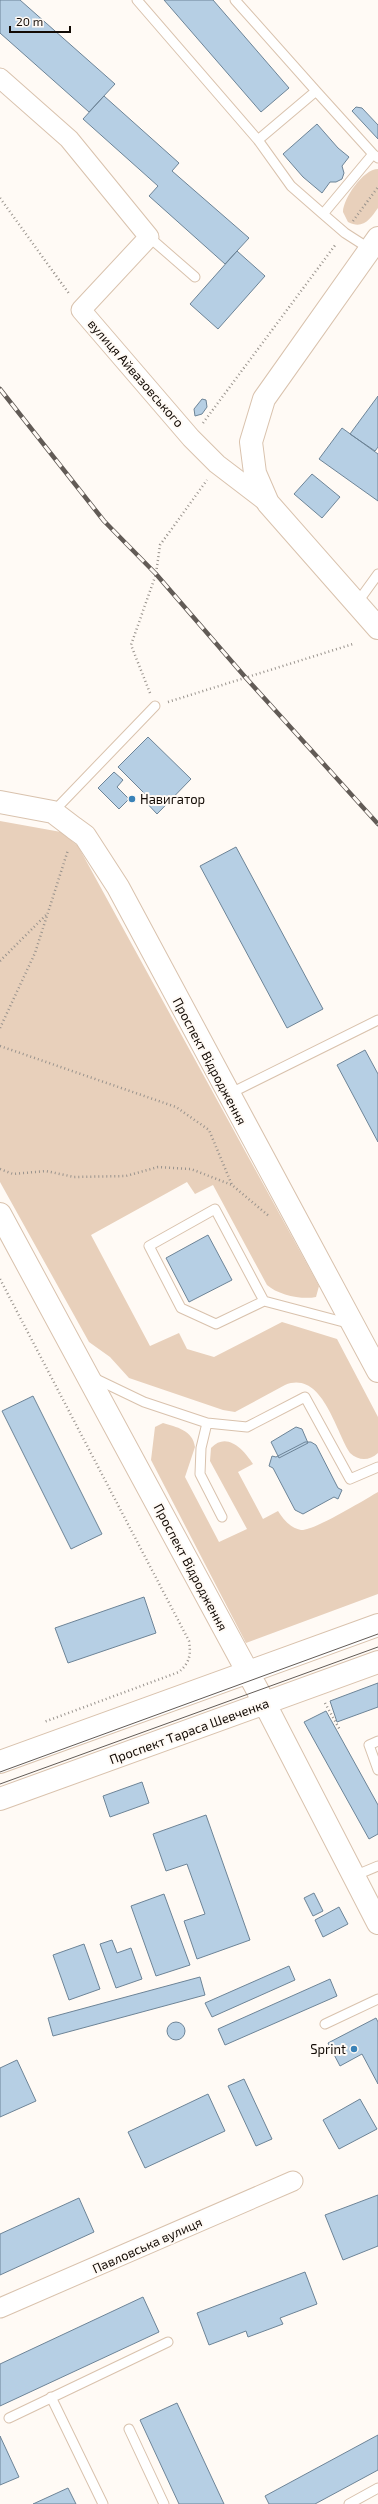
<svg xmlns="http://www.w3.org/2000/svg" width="378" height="2504" font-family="'Exo 2',sans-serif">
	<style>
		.green { fill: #e8d0bb }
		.building { fill: #b6cfe4; stroke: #6d8497 }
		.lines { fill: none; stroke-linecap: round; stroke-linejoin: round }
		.lane-casing { stroke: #d9c2ad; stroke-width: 11 }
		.street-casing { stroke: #d9c2ad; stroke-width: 21 }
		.secondary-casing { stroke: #d9c2ad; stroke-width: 24 }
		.path { stroke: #99938d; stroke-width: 2.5; stroke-dasharray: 1 3; stroke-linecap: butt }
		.lane { stroke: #fff; stroke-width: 9 }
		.street { stroke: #fff; stroke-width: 19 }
		.secondary { stroke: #fff; stroke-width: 22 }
		.tram { stroke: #625b56; stroke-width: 1 }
		.rail-casing { stroke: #625b56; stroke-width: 4.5 }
		.rail { stroke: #fffaf5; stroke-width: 3; stroke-dasharray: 9; stroke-linecap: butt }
		.poi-dot { fill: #3a82b7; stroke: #fffaf5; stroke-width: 1.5 }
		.labels { text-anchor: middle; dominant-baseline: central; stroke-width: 4; stroke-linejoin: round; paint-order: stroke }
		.street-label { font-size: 13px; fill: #120a04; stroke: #fffaf5 }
		.poi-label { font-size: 13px; fill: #120a04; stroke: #fffaf5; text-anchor: start }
	</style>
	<rect width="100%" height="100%" fill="#fffaf5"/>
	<path class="green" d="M378,169V208C370,219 363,230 348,222L343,212C343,199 363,169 378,169Z
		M0,821L61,832L78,846L319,1286L316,1297C302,1300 278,1295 267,1285L213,1185L195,1194L187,1182L91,1235L150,1346L179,1333L187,1349L214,1357L282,1322L337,1339L378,1417V1453C369,1461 359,1461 350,1453C335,1430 322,1370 285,1385L235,1412L223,1410L129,1378L110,1357L89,1342L0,1182Z
		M163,1423C176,1427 193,1430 195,1447L185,1477L219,1542L247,1529L210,1461L211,1448C227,1431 244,1450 253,1464L238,1472L263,1519L278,1511C283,1519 290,1528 301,1530C314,1531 364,1500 378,1492V1594L246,1643L151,1460L155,1427Z"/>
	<path class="building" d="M0,0H20L115,84L89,112L0,33Z
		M164,0H213L289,88L261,112Z
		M104,96L179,163L172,171L249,238L225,264L149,196L158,186L83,119Z
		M356,107L362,108L378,125V139L352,111Z
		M317,124L338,148L349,157L342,166L344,173L342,179L336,182H330L322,193L303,177L283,154Z
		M237,251L265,276L218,329L190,304Z
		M378,396V447L375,451L350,434Z
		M202,399L206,400L207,407L202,414L195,416L194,409Z
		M342,428L378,454V501L319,459Z
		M312,474L340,497L322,518L294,494Z
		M148,737L191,779L157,814L143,799L146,795L118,767Z
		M114,772L123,780L117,787L129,799L119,809L98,788Z
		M236,847L323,1009L287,1028L200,866Z
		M365,1050L378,1074V1142L337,1065Z
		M208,1235L232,1280L189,1302L166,1258Z
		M33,1396L102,1534L71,1549L2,1411Z
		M296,1427L302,1429L308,1443L279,1458L271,1442Z
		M305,1442H311L316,1445L338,1488L342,1490L338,1499L334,1497L303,1514L295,1510L273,1468L269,1466L272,1456L276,1457Z
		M144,1597L156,1633L68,1663L55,1628Z
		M378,1683V1707L337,1722L330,1701Z
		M326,1711L378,1805V1834L369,1839L304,1722Z
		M142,1782L149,1803L110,1817L103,1796Z
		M206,1815L250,1940L197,1959L184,1921L205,1914L187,1864L166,1871L153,1834Z
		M314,1893L323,1911L313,1916L304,1898Z
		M164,1894L190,1965L156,1976L131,1906Z
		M339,1907L348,1924L323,1937L315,1920Z
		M112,1940L117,1953L131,1948L142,1979L116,1988L100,1944Z
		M84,1944L100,1989L69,2000L53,1955Z
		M289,1966L295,1980L212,2017L205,2003Z
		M200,1977L205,1995L53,2036L48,2018Z
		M330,1979L337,1996L225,2045L218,2029Z
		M376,2018L378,2022V2084L362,2054L340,2066L328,2043Z
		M167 2031a9 9 0 1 1 18 0a9 9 0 1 1-18 0Z
		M17,2060L36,2101L0,2117V2068Z
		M244,2079L272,2139L256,2146L228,2086Z
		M208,2094L225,2131L145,2168L128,2132Z
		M360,2099L377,2129L339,2149L323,2120Z
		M378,2195V2246L343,2260L325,2215Z
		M79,2198L94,2232L0,2275V2234Z
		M305,2272L317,2304L280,2318L283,2324L248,2337L246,2331L209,2345L197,2313Z
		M143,2297L159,2332L0,2406V2364Z
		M177,2403L224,2504H179L140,2420Z
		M378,2435V2470L315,2504H269L265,2496Z
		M0,2436L19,2477L0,2485Z
		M68,2488L76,2504H33Z"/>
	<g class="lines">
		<defs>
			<path id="lane" d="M137,0L258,140
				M235,0L316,91
				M323,214L291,186L258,140L316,91L373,154
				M149,237L195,277
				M370,249L345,233L323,214L373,154L378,158
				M357,603L378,574
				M53,812L155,706
				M229,1094L378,1020
				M264,1301L215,1209L149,1246L181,1308L216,1324L264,1301L351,1324
				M94,1378L144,1402L207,1423L247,1427L305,1397L350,1479L378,1467
				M207,1423L201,1448L200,1474L222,1517
				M378,1741L369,1745L378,1770
				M354,1876L378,1866
				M325,2024L378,1999
				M51,2397L103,2504
				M9,2418L168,2342
				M129,2429L164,2504
				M349,2504L378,2488"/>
			<path id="street" d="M0,78L69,139L149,237L81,310L191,438L217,464L268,503
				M0,2308L293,2181"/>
			<path id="secondary" d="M378,238L264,399L251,442L255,473L268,503L378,628
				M0,802L53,812L74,828L85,836L118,887L378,1371
				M0,1214L265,1704L378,1923
				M0,1762L378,1625
				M0,1799L378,1662"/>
		</defs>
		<use href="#lane" class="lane-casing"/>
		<use href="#street" class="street-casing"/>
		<use href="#secondary" class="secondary-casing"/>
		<path class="path" d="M0,198L70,295
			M353,221L378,187
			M203,423L336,244
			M150,693L131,645L156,574L160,545L207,480
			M168,702L353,644
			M0,961L48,913
			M0,1028L35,953L68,850
			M0,1046L176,1107L209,1130L232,1185L270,1217
			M0,1169L13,1174L46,1171L74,1177L126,1176L158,1167L191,1169L232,1185
			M0,1279L189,1641C191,1655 190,1662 179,1672L44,1722
			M325,1703L340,1730"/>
		<use href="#lane" class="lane"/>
		<use href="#street" class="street"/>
		<use href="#secondary" class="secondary"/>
		<path class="tram" d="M0,1772L378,1634
			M0,1784L378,1647"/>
		<defs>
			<path id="rail" d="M0,389L104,521L156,574L246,678L378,824"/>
		</defs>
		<use href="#rail" class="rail-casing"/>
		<use href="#rail" class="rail"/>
	</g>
	<g class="poi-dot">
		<circle cx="132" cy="799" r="4"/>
		<circle cx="354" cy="2049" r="4"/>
	</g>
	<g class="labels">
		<g class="street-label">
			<text transform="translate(136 373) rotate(49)">вулиця Айвазовського</text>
			<text transform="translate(210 1061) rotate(62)">Проспект Відродження</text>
			<text transform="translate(191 1567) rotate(62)">Проспект Відродження</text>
			<text transform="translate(189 1731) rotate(-20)">Проспект Тараса Шевченка</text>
			<text transform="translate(147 2245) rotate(-24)">Павловська вулиця</text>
		</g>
		<g class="poi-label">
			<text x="140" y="799">Навигатор</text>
			<text x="346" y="2049" text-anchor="end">Sprint</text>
		</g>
	</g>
	<path d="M10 26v6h60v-6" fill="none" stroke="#120a04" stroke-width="2"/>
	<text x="16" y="26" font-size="12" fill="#120a04" stroke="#fffaf5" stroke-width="3" paint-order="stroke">20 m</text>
</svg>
